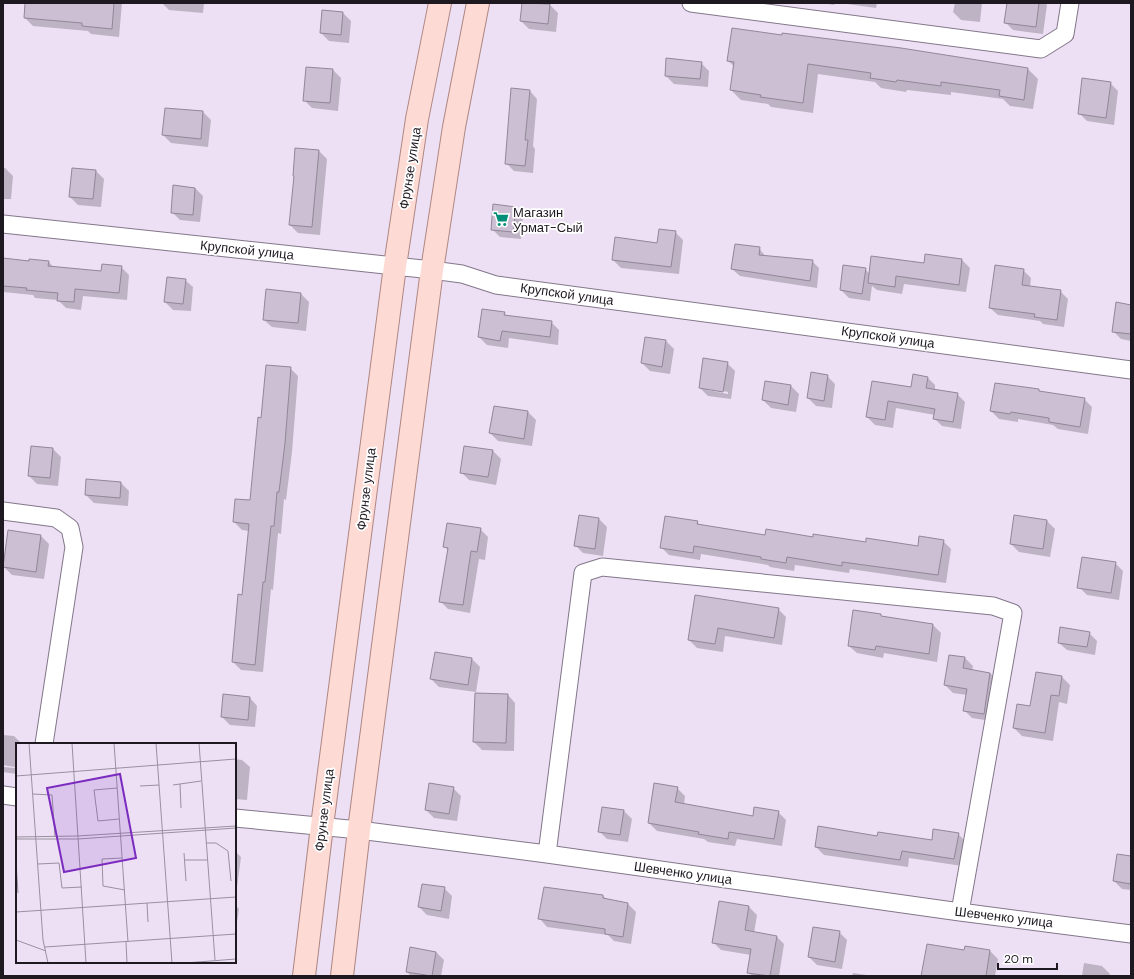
<svg xmlns="http://www.w3.org/2000/svg" width="1134" height="979" font-family="'DM Sans',sans-serif">
	<style>
		.shadow { fill: #0003; fill-rule: evenodd }
		.building { fill: #ccbfd3; stroke: #928699 }
		.lines { fill: none; stroke-linecap: round; stroke-linejoin: round }
		.street-casing { stroke: #83778a; stroke-width: 19 }
		.primary-casing { stroke: #ae8682; stroke-width: 24 }
		.street { stroke: #fff; stroke-width: 17 }
		.primary { stroke: #fddad3; stroke-width: 22 }
		.labels { text-anchor: middle; dominant-baseline: central; stroke-width: 3.5; stroke-linejoin: round; paint-order: stroke }
		.street-label { font-size: 13px; fill: #1e1920; stroke: #fff }
		.poi-label { font-size: 13px; fill: #1e1920; stroke: #fff; text-anchor: start }
		.inset-road { fill: none; stroke: #9a90a0; stroke-width: 1 }
		.view { fill: #7b2cbf; fill-opacity: 0.15; stroke: #7b2cbf; stroke-width: 2 }
		.inset-edge { fill: none; stroke: #1e1920; stroke-width: 2 }
	</style>
	<rect width="100%" height="100%" fill="#ede0f5"/>
	<path class="shadow" d="M26,3H122L119,37L91,34L88,31L33,26L25,18Z
		M162,3H204L203,13L169,10Z
		M523,3L550,5L558,13L556,32L529,29L521,21Z
		M822,3H835L834,5Z
		M840,3H877L876,8Z
		M955,3H982L980,22L961,20L953,12Z
		M1008,3H1045L1047,5L1043,34L1013,30L1005,22Z
		M343,13L351,21L349,43L329,41L321,33Z
		M728,61L1028,69L1038,79L1033,109L1010,106L1003,99L951,92V95L907,90L906,92L881,88L875,82L818,74L813,113L771,107L768,104L741,100L731,90L734,66Z
		M701,63L709,71L708,87L674,84L666,76Z
		M307,68L333,70L341,78L338,111L312,108L304,100Z
		M1110,83L1118,91L1114,125L1087,121L1079,113Z
		M530,91L537,99L533,146L535,149L533,173L514,171L506,163Z
		M166,109L203,112L211,120L208,147L171,143L163,135Z
		M319,151L327,159L320,235L298,233L290,225Z
		M3,168H5L13,176L11,199H3Z
		M96,171L104,179L101,207L78,205L70,197Z
		M195,188L203,196L200,222L180,220L172,212Z
		M515,208L523,216L521,239L500,237L492,229Z
		M675,232L683,240L679,274L621,268L613,260L658,244Z
		M759,248L766,257L812,261L819,268L817,288L740,276L732,269Z
		M3,259L30,262H49L54,268L102,272L121,267L129,275L127,300L83,296L81,310L66,308L58,300L35,298L33,295L3,292Z
		M962,260L970,268L966,292L904,284L902,294L877,290L872,286L870,301L849,298L841,290L865,269L870,274L925,264Z
		M1023,270L1031,278L1030,287L1060,291L1068,299L1064,327L1043,324L1040,321L998,315L990,308Z
		M185,280L193,287L191,311L173,310L165,302Z
		M301,294L309,302L306,331L272,327L264,320Z
		M1131,306V341L1121,339L1113,331Z
		M504,313L507,316L551,322L559,330L558,345L509,338L508,348L487,345L479,337Z
		M666,341L674,349L670,374L650,371L642,363Z
		M727,363L735,371L731,399L708,396L700,388ZM707,388L728,392V394L707,390Z
		M290,368L298,376L292,452L286,500L284,499L281,534L278,533L273,590L271,589L263,672L241,670L233,662L243,596L249,531L242,530L234,522L251,501L262,419Z
		M827,376L835,384L832,408L816,406L808,398Z
		M927,377L935,385V391L957,394L965,402L961,429L942,426L934,418L935,415L896,408L893,428L875,425L867,417L873,382L911,388Z
		M791,386L799,394L796,412L771,408L763,400Z
		M1038,390L1041,392L1084,399L1092,407L1088,434L1058,429L1053,425L1018,419V422L999,419L991,411Z
		M495,407L528,412L536,420L532,446L498,441L490,433Z
		M53,449L61,457L58,486L37,484L29,476Z
		M493,451L501,459L496,485L469,480L461,472Z
		M121,483L129,491L128,506L94,503L86,495Z
		M580,516L599,519L607,527L603,556L583,553L575,545Z
		M1047,521L1055,529L1050,557L1019,552L1011,544Z
		M697,522L701,526L766,536L814,538L919,547L943,541L951,549L946,583L850,569L849,573L795,565L794,571L770,567L768,565L701,554L700,560L669,555L661,547Z
		M480,529L488,537L485,560L479,559L470,613L448,609L440,601L448,550L445,547Z
		M41,536L49,544L44,579L12,575L4,567Z
		M1115,563L1123,571L1119,600L1087,595L1079,587Z
		M696,596L778,609L786,617L782,645L725,636L723,652L697,648L689,640Z
		M880,615L882,617L933,625L941,633L937,662L884,653L883,658L857,653L849,646Z
		M1089,633L1097,641L1095,655L1067,650L1059,643Z
		M965,658L973,666L972,671L990,673L998,681L991,721L972,718L964,710L967,695L953,693L945,685Z
		M472,659L480,667L476,692L439,687L431,679Z
		M1062,677L1070,685L1067,704L1059,702L1053,741L1022,736L1014,728Z
		M508,695L515,703L514,751L482,750L474,742Z
		M250,698L257,706L255,727L230,725L222,717Z
		M3,735L14,736L22,744H17V774L3,772V767L15,768V767L3,765Z
		M235,759L242,760L250,767L247,800L235,799Z
		M453,788L461,796L457,821L434,818L426,810Z
		M677,788L685,796L684,805L754,817L778,812L786,820L782,846L737,839L735,846L708,842L704,839L657,831L649,823Z
		M624,811L632,819L628,842L607,839L599,831Z
		M958,834L966,842L962,866L909,858L908,867L824,855L816,847L878,837L933,841Z
		M235,851L241,857L235,903Z
		M1131,857V890L1122,889L1114,881Z
		M444,888L452,896L449,919L427,915L419,907Z
		M603,896L607,900L628,904L636,912L631,944L614,941L608,935L547,927L540,919Z
		M235,905L239,909L235,935Z
		M749,907L757,915L754,933L776,936L784,944L779,976H752L748,972L751,955L721,950L713,942Z
		M839,932L847,940L842,969L817,965L809,957Z
		M411,948L436,952L444,960L441,976H411L407,972Z
		M965,951H990L998,959L995,976H922Z
		M1084,963L1102,966L1110,974L1109,976H1082Z
		M853,973L874,976H852Z"/>
	<path class="building" d="M25,3H114L112,29L82,26V23L24,18Z
		M522,3L550,4L548,24L520,21Z
		M1007,3H1039L1036,27L1004,23Z
		M322,10L343,12L341,35L320,33Z
		M732,28L782,35V33L901,48L1028,68L1024,100L999,96L1000,90L941,82V86L897,80L896,82L870,78L871,73L808,64L803,103L760,97L761,95L730,90L734,62L727,61Z
		M666,58L702,62L700,79L665,76Z
		M306,67L333,69L330,103L303,101Z
		M1082,78L1111,82L1106,118L1078,114Z
		M511,88L530,90L525,140H528L525,166L505,164Z
		M165,108L203,111L201,139L162,135Z
		M295,148L319,150L312,227L289,225L294,176H293Z
		M72,168L96,170L93,199L69,197Z
		M173,185L195,188L193,215L171,213Z
		M493,204L516,207L513,232L491,230Z
		M659,229L676,231L671,267L612,260L615,237L657,243Z
		M735,244L760,247L759,255L813,260L810,281L731,269Z
		M925,254L962,259L959,285L896,276L895,287L868,283L871,256L924,263Z
		M3,258L29,261V259L49,261L48,266L101,271L102,264L122,266L119,293L75,289L74,302L57,301L58,293L26,290L27,288L3,286Z
		M843,265L866,268L862,294L840,290Z
		M995,265L1024,269L1022,285L1061,290L1057,320L1034,317L1035,314L989,308Z
		M167,277L186,279L183,304L164,302Z
		M266,289L301,293L298,323L263,320Z
		M1116,302L1131,305V334L1112,332Z
		M482,309L505,312L504,315L552,321L550,337L502,331L500,341L478,337Z
		M645,337L666,340L662,367L641,363Z
		M703,358L728,362L723,392L699,388Z
		M266,365L291,367L285,443L279,492H277L274,526H271L265,582H263L255,665L232,662L238,594L242,595L249,524L233,522L235,499L250,500L258,417L261,418Z
		M811,372L828,375L824,401L807,398Z
		M913,374L928,377L926,388L958,393L953,422L933,419L935,409L888,401L885,420L866,417L872,381L911,387Z
		M765,381L791,385L788,405L762,400Z
		M995,383L1039,389V391L1085,398L1080,427L1049,422V418L1011,412L1010,414L990,411Z
		M494,406L528,411L524,439L489,433Z
		M31,446L53,448L50,478L28,476Z
		M464,446L493,450L488,477L460,473Z
		M86,479L121,482L120,498L85,495Z
		M579,515L599,518L595,549L574,546Z
		M1014,515L1047,520L1043,549L1010,544Z
		M665,516L698,521L697,524L765,535L766,529L813,537V534L866,542V538L918,546L919,536L944,540L938,575L842,562V566L787,557L786,563L761,559V557L694,546L693,553L660,548Z
		M447,523L481,528L477,552L471,551L463,605L439,602L448,548L443,547Z
		M8,530L41,535L36,572L3,567Z
		M1082,557L1116,562L1111,593L1077,588Z
		M695,595L779,608L774,638L718,628L715,644L688,640Z
		M853,610L881,614V616L933,624L929,654L876,646L875,650L848,646Z
		M1060,627L1090,632L1087,647L1058,643Z
		M435,652L472,658L468,685L430,679Z
		M949,655L965,657L963,668L990,673L984,714L963,711L967,689L944,685Z
		M1036,672L1062,676L1059,696L1051,695L1045,733L1013,728L1017,704L1030,706Z
		M475,693L508,694L506,743L473,742Z
		M223,694L250,697L248,720L221,717Z
		M429,783L454,787L449,814L425,810Z
		M654,783L678,787L675,802L753,816L754,807L779,811L774,839L729,832L728,839L698,834L699,832L648,823Z
		M602,807L624,810L620,835L598,832Z
		M818,826L877,836L878,832L932,840L933,829L959,833L954,859L902,851L900,860L815,847Z
		M1117,854L1131,856V884L1113,881Z
		M422,884L445,887L441,911L418,907Z
		M544,887L603,895V898L628,903L623,937L605,934V929L538,919Z
		M719,901L749,906L745,930L777,936L770,976L747,973L751,949L712,943Z
		M813,927L840,931L835,962L808,957Z
		M927,944L964,950L965,946L990,950L986,976H921Z
		M410,947L436,952L432,976L406,972Z"/>
	<g class="lines">
		<defs>
			<path id="street" d="M691,3L1041,49L1065,34L1070,3
				M3,224L432,270L462,274L496,285L1131,370
				M3,511L56,518L70,528L74,547L44,744
				M3,795L17,797
				M235,818L359,830L547,854L960,912L1131,934
				M547,854L583,573L602,567L993,606L1013,613L960,912"/>
			<path id="primary" d="M304,976L322,826L395,266L417,119L440,3
				M342,976L359,830L432,270L454,127L478,3"/>
		</defs>
		<use href="#street" class="street-casing"/>
		<use href="#primary" class="primary-casing"/>
		<use href="#street" class="street"/>
		<use href="#primary" class="primary"/>
	</g>
	<defs>
		<symbol id="supermarket-bare" viewBox="-9 -9 18 18"><path d="M-6-5.5h2.5l.6 2H6L4.5 2H-2.5L-4.4-4H-6ZM-1.5 3.2a1.3 1.3 0 1 0 .1 0ZM3 3.2a1.3 1.3 0 1 0 .1 0Z" fill="#018f7a" stroke="#fff" stroke-width="2.5" paint-order="stroke"/></symbol>
	</defs>
	<g fill-rule="evenodd">
		<use href="#supermarket-bare" x="490" y="208" width="22" height="22"/>
	</g>
	<g class="labels">
		<g class="street-label">
			<text transform="translate(410 168) rotate(-81)">Фрунзе улица</text>
			<text transform="translate(247 250) rotate(6)">Крупской улица</text>
			<text transform="translate(567 294) rotate(8)">Крупской улица</text>
			<text transform="translate(888 337) rotate(8)">Крупской улица</text>
			<text transform="translate(366 489) rotate(-83)">Фрунзе улица</text>
			<text transform="translate(324 810) rotate(-83)">Фрунзе улица</text>
			<text transform="translate(683 873) rotate(8)">Шевченко улица</text>
			<text transform="translate(1004 917) rotate(7)">Шевченко улица</text>
		</g>
		<g class="poi-label">
			<text x="513" y="212">Магазин<tspan x="513" dy="15">Урмат-Сый</tspan></text>
		</g>
	</g>
	<g transform="translate(16 743)">
		<rect width="220" height="220" fill="#ede0f5"/>
		<path class="inset-road" d="M13,0L27,197L32,220M56,0L70,220M98,0L112,199M140,0L156,220M183,0L199,217M0,33L220,16M164,41L165,65M157,42L185,38M124,43L143,42M101,45L78,47L82,78L103,76M17,51L36,52L39,94M0,94L61,93L220,83M0,96H62L220,85M190,100H200L212,108L215,138M168,110L170,138M106,115L86,116L87,143L109,147M168,117H191M0,119L2,150M22,121L43,120L46,145L66,144M131,160L132,179M0,169L220,154M0,197L30,208M110,199L111,220M29,204L220,191M169,220L220,216"/>
		<path class="view" d="M104,31L120,115L48,129L31,45Z"/>
		<rect width="220" height="220" class="inset-edge"/>
	</g>
	<rect width="1134" height="979" fill="none" stroke="#1e1920" stroke-width="8"/>
	<path d="M998 963v6h59v-6" fill="none" stroke="#1e1920" stroke-width="2"/>
	<text x="1004" y="963" font-size="12" fill="#1e1920" stroke="#ffffff" stroke-width="3" paint-order="stroke">20 m</text>
</svg>
